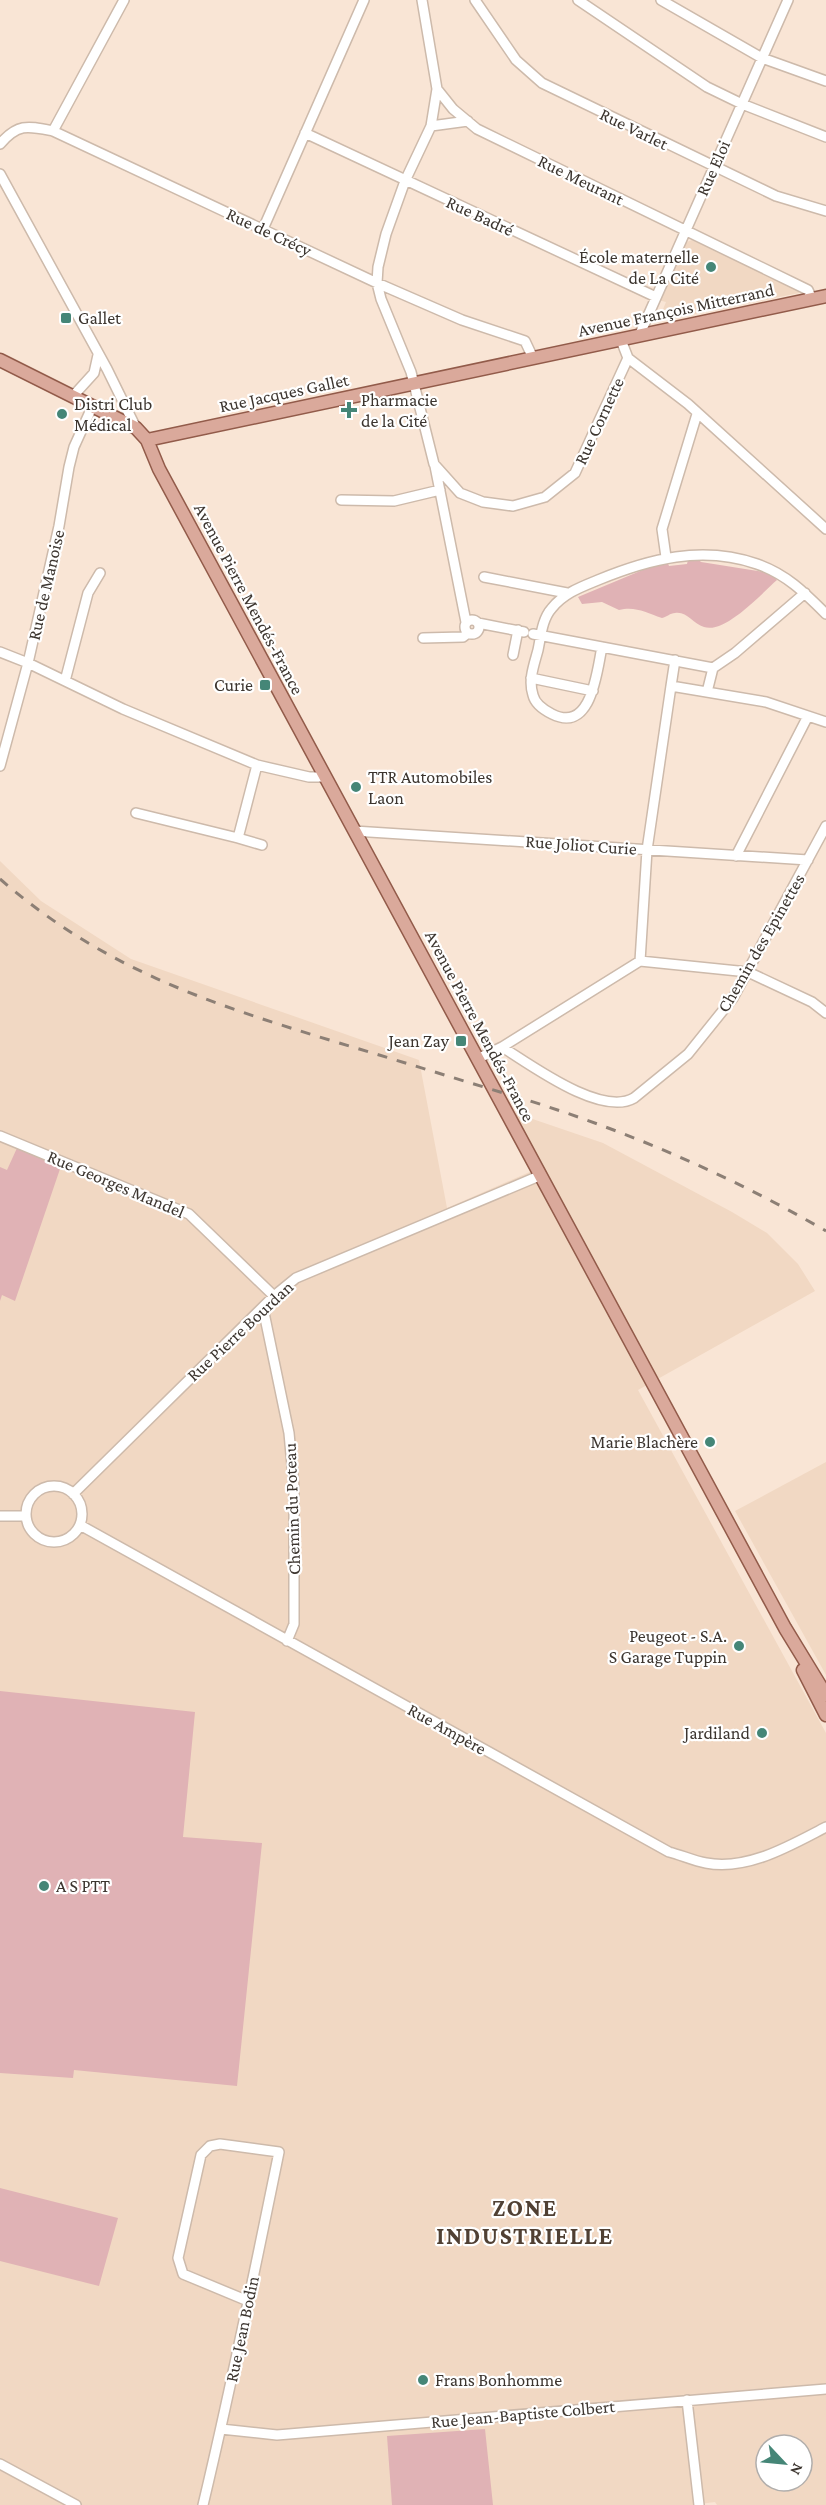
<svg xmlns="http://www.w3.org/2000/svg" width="826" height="2505" font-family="'Crimson Pro',serif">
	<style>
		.built { fill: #f1d8c3; fill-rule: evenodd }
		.green { fill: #e0b2b5 }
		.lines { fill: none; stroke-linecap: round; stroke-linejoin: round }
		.minor-casing { stroke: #cdbaab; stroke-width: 12 }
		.major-casing { stroke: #925b4a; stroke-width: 15 }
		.minor { stroke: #fff; stroke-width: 9 }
		.major { stroke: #daa99b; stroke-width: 12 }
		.rail { stroke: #8c7f75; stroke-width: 3; stroke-dasharray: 10 10; stroke-linecap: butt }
		.poi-dot { fill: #458677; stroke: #fff; stroke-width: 2 }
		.labels { text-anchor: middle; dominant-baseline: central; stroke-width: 4.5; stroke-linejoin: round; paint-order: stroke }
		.street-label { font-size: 18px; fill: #3c352f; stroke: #fff }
		.poi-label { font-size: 18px; fill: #3c352f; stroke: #fff; text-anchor: end }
		.district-label { font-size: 24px; font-weight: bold; letter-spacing: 1.5px; fill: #504033; stroke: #fff }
	</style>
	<rect width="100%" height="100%" fill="#f9e5d5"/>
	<path class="built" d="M692,240L799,290V293L660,321L659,319L666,302L658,300L684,243Z
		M0,861L41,901L131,959L419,1060L447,1208L541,1167L515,1113L603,1143L732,1212L767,1233L798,1264L815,1291L638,1390L826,1733V2505H717L715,2502L692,2505H0ZM766,2445H802V2481H766Z
		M826,1462V1675L735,1511Z"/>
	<path class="green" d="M698,559L701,562L770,573L777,580C761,594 725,634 704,627C693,624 687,611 675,613C670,613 667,617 662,618C646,613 636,606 619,610L602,602L582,604L578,597L657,564L667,561L669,566L687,564L688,560Z
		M17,1148L61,1166L15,1301L2,1295L0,1301V1167L7,1170Z
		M0,1691L195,1712L183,1837L262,1843L237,2086L74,2070L73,2078L0,2073Z
		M0,2188L118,2218L99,2286L0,2261Z
		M485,2429L493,2505H392L387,2436Z"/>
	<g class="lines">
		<defs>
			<path id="minor" d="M422,0L437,89L453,109L477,129L808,290L812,299
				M475,0L516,60L542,83L776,196L826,211
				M578,0L707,87L742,104L826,137
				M661,0L762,58L826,81
				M437,89L431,126L405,181L386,234L378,267L377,283L381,299L411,372L434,464L460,493L483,502L513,506L545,497L575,473L628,358L621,340
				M431,126L468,121
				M53,131L124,0
				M305,133L656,297
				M0,144C18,123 28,126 53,131L377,283L462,320L525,341L533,358
				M0,174L107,369L136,428
				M263,229L364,0
				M639,336L788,0
				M628,358L688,404L826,529
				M74,395L94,373L98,355
				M435,466L466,622
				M341,500L394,501L440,490
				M666,557L662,529L697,414
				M484,577L567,593
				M465 627a7 7 0 1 1 14 0a7 7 0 1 1-14 0Z
				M478,623L524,632
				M533,634L713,668L707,692
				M423,638L463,637L468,633
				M602,647C597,670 592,734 552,714C544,710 535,704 533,695C528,680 534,665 538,650C541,636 542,619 552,608C564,593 581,587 598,580C649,559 702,545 757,564C786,574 804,592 826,614
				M0,652L28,663L123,709L257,765L309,777H324
				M513,655L518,630
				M675,660L671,686L766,702L826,722
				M713,668L735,653L805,593
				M531,678L593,691
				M65,681L88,593L100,573
				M0,766L28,663L59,526L69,467L74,447L93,405
				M136,813L238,838L257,765
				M354,831L808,860
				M238,838L262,845
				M736,856L808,716
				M640,961L647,850L671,686
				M502,1047C531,1065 601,1117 634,1098L688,1054L733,998L826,826
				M477,1059L502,1047L640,961L748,972L812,1002L826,1013
				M0,1136L189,1214L274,1296
				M263,1308L289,1433L294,1487V1624L287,1641
				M26 1514a28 28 0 1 1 56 0a28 28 0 1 1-56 0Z
				M73,1494L274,1296L296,1278L539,1176
				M0,1516H26
				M80,1525L669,1852C681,1855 694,1861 706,1863C748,1871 791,1845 826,1827
				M687,2400L699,2505
				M221,2429L277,2435L826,2389
				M0,2464L76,2505
				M203,2505C231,2388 255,2270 279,2152L220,2144L210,2146L201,2155L178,2258L183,2274L248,2301"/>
			<path id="major" d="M0,360L136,428L147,440L159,469L785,1628L826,1695
				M147,440L826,296
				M803,1670L826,1715"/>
		</defs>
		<use href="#minor" class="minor-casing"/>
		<use href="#major" class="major-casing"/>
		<use href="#minor" class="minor"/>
		<use href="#major" class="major"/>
		<path class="rail" d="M0,879C104,969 208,1003 336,1042C400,1061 463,1081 527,1100C632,1133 731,1176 826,1231"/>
	</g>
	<g class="poi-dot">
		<circle cx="711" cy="267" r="6"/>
		<rect x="60" y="312" width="12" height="12" rx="3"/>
		<path d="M346 401h6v6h6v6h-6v6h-6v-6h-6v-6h6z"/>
		<circle cx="62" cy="414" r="6"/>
		<rect x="259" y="679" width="12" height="12" rx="3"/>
		<circle cx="356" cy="787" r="6"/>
		<rect x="455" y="1035" width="12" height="12" rx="3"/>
		<circle cx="710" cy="1442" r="6"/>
		<circle cx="739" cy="1646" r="6"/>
		<circle cx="762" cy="1733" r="6"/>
		<circle cx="44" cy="1886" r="6"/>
		<circle cx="423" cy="2380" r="6"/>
	</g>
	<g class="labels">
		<g class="street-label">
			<text transform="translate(634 129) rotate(26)">Rue Varlet</text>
			<text transform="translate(713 168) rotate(-66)">Rue Eloi</text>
			<text transform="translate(581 180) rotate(26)">Rue Meurant</text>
			<text transform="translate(480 216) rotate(25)">Rue Badré</text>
			<text transform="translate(269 232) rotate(25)">Rue de Crécy</text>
			<text transform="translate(676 310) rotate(-12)">Avenue François Mitterrand</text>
			<text transform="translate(284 393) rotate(-12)">Rue Jacques Gallet</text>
			<text transform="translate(599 421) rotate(-65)">Rue Cornette</text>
			<text transform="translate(46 585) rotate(-77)">Rue de Manoise</text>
			<text transform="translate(249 599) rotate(62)">Avenue Pierre Mendés-France</text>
			<text transform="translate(581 845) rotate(4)">Rue Joliot Curie</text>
			<text transform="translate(761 943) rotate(-60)">Chemin des Epinettes</text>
			<text transform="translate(480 1026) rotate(62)">Avenue Pierre Mendés-France</text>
			<text transform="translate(116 1184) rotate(23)">Rue Georges Mandel</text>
			<text transform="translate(240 1331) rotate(-43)">Rue Pierre Bourdan</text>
			<text transform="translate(292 1509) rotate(-92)">Chemin du Poteau</text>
			<text transform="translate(447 1729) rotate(29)">Rue Ampère</text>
			<text transform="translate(242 2329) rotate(-78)">Rue Jean Bodin</text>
			<text transform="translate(523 2414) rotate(-5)">Rue Jean-Baptiste Colbert</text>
		</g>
		<g class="poi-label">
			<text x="699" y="257">École maternelle<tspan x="699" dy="21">de La Cité</tspan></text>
			<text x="78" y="318" text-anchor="start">Gallet</text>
			<text x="361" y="400" text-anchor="start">Pharmacie<tspan x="361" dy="21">de la Cité</tspan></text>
			<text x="74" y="404" text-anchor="start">Distri Club<tspan x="74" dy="21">Médical</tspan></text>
			<text x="253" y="685">Curie</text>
			<text x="368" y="777" text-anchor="start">TTR Automobiles<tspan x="368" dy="21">Laon</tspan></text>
			<text x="449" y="1041">Jean Zay</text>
			<text x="698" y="1442">Marie Blachère</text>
			<text x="727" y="1636">Peugeot - S.A.<tspan x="727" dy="21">S Garage Tuppin</tspan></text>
			<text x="750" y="1733">Jardiland</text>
			<text x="56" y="1886" text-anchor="start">A S PTT</text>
			<text x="435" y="2380" text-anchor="start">Frans Bonhomme</text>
		</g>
		<g class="district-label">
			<text x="525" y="2207">ZONE<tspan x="525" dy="28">INDUSTRIELLE</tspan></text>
		</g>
	</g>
	<g transform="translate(784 2463) rotate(116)"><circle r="28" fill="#ffffff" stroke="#b1aeac" stroke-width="1.5"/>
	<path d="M0-4.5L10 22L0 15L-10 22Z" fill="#458677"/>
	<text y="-9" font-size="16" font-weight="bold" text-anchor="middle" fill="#3c352f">N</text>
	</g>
</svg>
